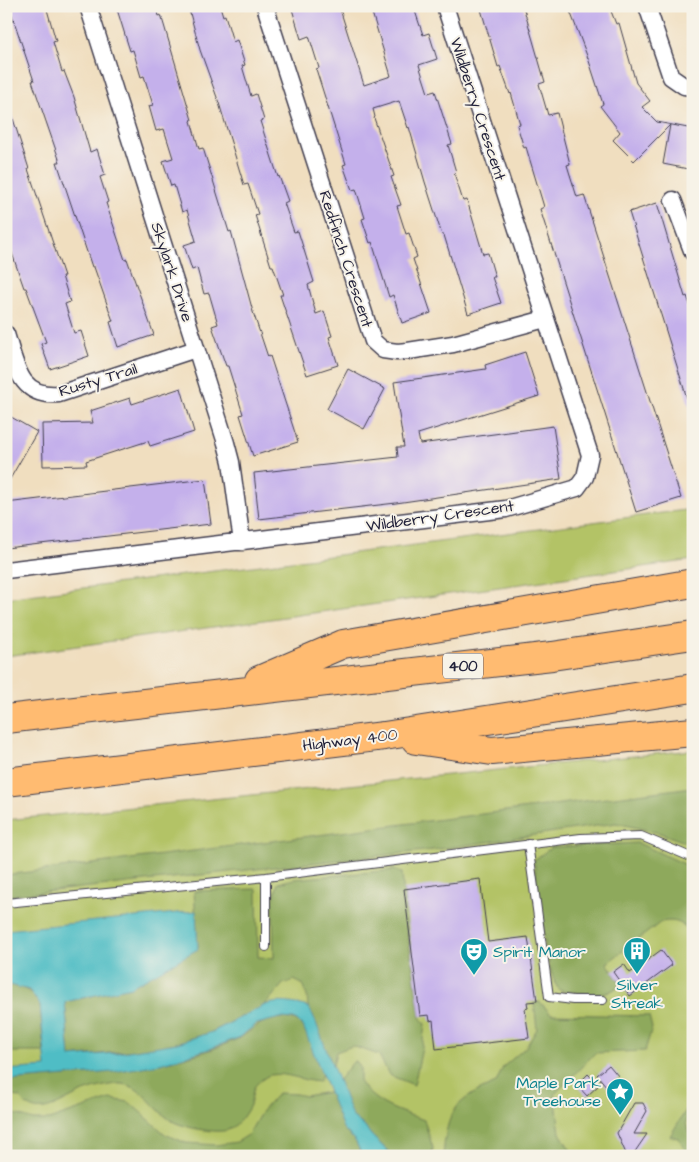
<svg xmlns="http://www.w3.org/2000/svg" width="699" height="1162" font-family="'Architects Daughter',sans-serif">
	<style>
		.green { fill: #b3c366; stroke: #6a7250 }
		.forest { fill: #8ea95b; stroke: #58664b }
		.water { fill: #4fbdc5; stroke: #387080 }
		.building { fill: #c4b0eb }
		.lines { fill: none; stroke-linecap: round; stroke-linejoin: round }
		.service-casing { stroke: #413e4f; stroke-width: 10 }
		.minor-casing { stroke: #413e4f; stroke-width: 19 }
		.motorway-casing { stroke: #413e4f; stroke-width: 30 }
		.service { stroke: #fff; stroke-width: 8 }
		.minor { stroke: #fff; stroke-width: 16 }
		.motorway { stroke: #ffbb71; stroke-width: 28 }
		.labels { text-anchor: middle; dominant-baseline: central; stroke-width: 4; stroke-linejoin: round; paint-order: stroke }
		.shield { fill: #f7f3e8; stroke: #62616f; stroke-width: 1 }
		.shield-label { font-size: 15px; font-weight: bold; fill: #22223b }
		.street-label { font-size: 16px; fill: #22223b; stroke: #f7f3e8 }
		.culture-label { font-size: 16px; fill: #0d838f; stroke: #f7f3e8; text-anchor: start }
	</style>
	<rect width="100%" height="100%" fill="#f7f3e8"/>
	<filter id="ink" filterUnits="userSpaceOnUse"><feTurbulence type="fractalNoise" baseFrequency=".02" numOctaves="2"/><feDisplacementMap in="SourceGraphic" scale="10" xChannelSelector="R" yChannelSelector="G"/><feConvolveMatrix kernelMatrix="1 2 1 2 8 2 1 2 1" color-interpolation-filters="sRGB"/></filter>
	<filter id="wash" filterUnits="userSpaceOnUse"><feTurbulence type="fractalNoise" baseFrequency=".0096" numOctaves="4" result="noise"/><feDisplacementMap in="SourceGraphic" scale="20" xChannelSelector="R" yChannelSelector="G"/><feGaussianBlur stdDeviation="1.12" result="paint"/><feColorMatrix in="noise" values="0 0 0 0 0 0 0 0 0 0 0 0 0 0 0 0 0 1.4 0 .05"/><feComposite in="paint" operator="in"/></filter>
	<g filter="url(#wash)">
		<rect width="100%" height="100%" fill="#f0debf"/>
		<path class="green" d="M693,509V560L6,656V598Z
			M693,750V1156H6V820Z"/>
		<path class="forest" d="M693,787V845L660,833L616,823L433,850L6,896V875Z
			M638,843L693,868V934C682,923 677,919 661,922L607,963L621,984C607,996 600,995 582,993C576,992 565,993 560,990C546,981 537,880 534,860L552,847Z
			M394,870L402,873L406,921L420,1017L425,1024L422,1048L414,1085L389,1075L379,1055L352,1046L336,1052L333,1066L322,1074L319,1082C303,1081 286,1072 270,1075C266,1076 257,1083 255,1086C252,1091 252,1099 250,1105C246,1114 237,1126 228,1130C221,1132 212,1131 205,1130C195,1129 182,1126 172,1121C153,1110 141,1082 117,1084C110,1084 83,1091 77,1095C59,1103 35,1122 20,1097L6,1095V1081C58,1075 110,1075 161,1063C186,1058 214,1050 237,1039C253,1031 259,1020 280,1018C296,1017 308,1029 321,1036L308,1007L307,996L302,984L294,980L283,984L265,1005L212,1032L177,1043L147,1049L70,1057L65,1002L91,996L198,949L194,891L257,889L258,957L274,958L273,901L278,883L294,879Z
			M6,984C22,987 33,990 40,1005L44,1052H6Z
			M540,1002L551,1014L649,1016L652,1028L645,1051L595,1053L555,1094L560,1133L574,1156H443C447,1110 455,1100 496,1083L503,1067L526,1047L537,1029L534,1003Z
			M354,1061H356L360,1067V1083C377,1106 399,1111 424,1120L433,1148L432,1156H393L372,1136L364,1126L352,1116L343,1128L356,1142L362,1156H6V1111L33,1120H49L110,1099L129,1102L165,1134L186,1143L216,1145L237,1142L248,1135L262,1111L278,1093L296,1094L305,1096L329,1092Z
			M693,1099V1107L688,1113L686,1123L688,1130L693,1137V1154C684,1153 683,1143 678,1138L670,1136Z"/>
		<path class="water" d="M196,911L198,949L131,987L65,1002L70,1057L116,1053L177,1043L212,1032L265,1005C279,1000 294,1003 308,1007L313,1015L352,1116L364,1126L372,1136L393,1156H362L356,1142L343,1128L303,1026L294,1019L280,1018L257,1024L238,1038L209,1049L160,1064L113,1072L6,1081V1070L46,1067L40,1005L29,990L6,984V930Z"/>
		<g id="blocks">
			<path class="building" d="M9,6H46L56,41L53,42L62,72L64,71L74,97L90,152L97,149L105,175L100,177L108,202L106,203L125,260L127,259L154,335L118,347L110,322L113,321L94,267H92L57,162H60L32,81H34Z
				M116,6H156L159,16L161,15L192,120L191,121L199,149L203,148L229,232L231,231L253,312L268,357L270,356L298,442L253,456L240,415L243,414L228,366H226L212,326L218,324L209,293L204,294L197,268L192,270L184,245L196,241L187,210L182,212L174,185L171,186L163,161L173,158L164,129L156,131L149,106L153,105L144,76L141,77L133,50L130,51Z
				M188,6H220L223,16L225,15L233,42L237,40L245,65L242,66L251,96L256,94L264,120L260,121L278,177L279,176L288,201L284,203L294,232L298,231L314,282L308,285L316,314L324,311L332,336L329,337L338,365L307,375L280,295H283L273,266H271L255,215L258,214L248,184L244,185L219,103L200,50Z
				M302,6H339L364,85L391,76L370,6H406L407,10L414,8L423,35L429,33L437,59L419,65L428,93L435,91L452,144L448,145L456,172L454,173L463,201L467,200L483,254L488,253L495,277H492L501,303L468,314L444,235H442L425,182L409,127L408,128L399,101L373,109L375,117L374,118L394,176L391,177L401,205L397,206L406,234L409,233L417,257L413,259L431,313L402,323L393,295L389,297L372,242L370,243L362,219L365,218L356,189L352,190L343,165L346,164L316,69L319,68L309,36L301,39L292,9Z
				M480,6H523L545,82L539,84L548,115L557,113L570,164L567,165L577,197L584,195L681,498L636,512L540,209L544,207L526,147L524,148L517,125L520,124L511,93L510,94L500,66L498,67Z
				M571,6H609L616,24L619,23L636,83L650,101L642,107L657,122L693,129V144L688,169L663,164L670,125L634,161L613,140L620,132L600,106L603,104L589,61L570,11H573Z
				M6,106H9L29,169H28L64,276H62L70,302L65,304L74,333L81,331L89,356L50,369L41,344L46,342L26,288H24L16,265L7,238L11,236L6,222Z
				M657,203L685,297L687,296L693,314V407L690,408L629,212Z
				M525,352L539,396L418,434L420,444L553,426L561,479L396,503L259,519L254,473L398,457L397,447H404L394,382L486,369L485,365Z
				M348,369L385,389L364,429L327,409Z
				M181,388L194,432L150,446L148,441L86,461L87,465L43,466L42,424L93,423L90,411L130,398L132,404Z
				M6,414L37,432L6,486Z
				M205,479L211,524L6,548V503Z
				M480,879L488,942L528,937L537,1001L527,1002L528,1008L525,1009L529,1038L436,1049L433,1020L430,1021L429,1015L420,1016L404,889Z
				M661,950L672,965L630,996L613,972L624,964L630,973Z
				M609,1065L619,1077L607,1087L597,1075Z
				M588,1074L599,1085L587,1096L577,1085Z
				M634,1103H643L647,1111L634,1134H647L632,1156H627L617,1133Z"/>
		</g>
	</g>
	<g filter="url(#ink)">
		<use href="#blocks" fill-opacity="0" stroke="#413e4f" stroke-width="1"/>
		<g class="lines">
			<defs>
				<path id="service" d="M528,844L549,997L573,1000H603
					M6,903L266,877L581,838L641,836L693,858
					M266,947V877"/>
				<path id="minor" d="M88,6L226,443L231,462L242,542
					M265,6L373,341L383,350L397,352L408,351L453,344L545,319
					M647,6L671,77L684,86L693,87
					M673,200L693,253
					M6,334C16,365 19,398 59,394L196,349
					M6,570L506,509L577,488L585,477L590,455L445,6"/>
				<path id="motorway" d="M259,680L343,644L693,583
					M6,719L552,656L693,635
					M416,740L492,751L693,732
					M6,782L384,736L693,688"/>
			</defs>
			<use href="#service" class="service-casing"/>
			<use href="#minor" class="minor-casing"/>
			<use href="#motorway" class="motorway-casing"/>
			<use href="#service" class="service"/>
			<use href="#minor" class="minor"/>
			<use href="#motorway" class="motorway"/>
		</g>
	</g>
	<defs>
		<symbol id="building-pin" viewBox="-11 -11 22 30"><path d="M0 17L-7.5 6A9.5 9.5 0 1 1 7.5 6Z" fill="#0f9aa8" stroke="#f7f3e8"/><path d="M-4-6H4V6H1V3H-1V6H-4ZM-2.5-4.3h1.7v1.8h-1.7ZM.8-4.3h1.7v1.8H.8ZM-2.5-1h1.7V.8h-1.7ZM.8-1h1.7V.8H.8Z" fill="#fff"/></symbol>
		<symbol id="theatre-pin" viewBox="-11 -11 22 30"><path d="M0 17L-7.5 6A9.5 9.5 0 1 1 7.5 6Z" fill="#0f9aa8" stroke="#f7f3e8"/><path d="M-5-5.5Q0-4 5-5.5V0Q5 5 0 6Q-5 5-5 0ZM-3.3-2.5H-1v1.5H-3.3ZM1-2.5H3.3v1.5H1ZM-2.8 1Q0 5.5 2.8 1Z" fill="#fff"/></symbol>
		<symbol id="sight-pin" viewBox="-11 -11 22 30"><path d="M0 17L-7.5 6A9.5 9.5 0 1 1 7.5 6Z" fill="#0f9aa8" stroke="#f7f3e8"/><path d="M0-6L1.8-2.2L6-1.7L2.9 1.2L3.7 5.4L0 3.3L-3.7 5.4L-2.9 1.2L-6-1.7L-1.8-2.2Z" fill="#fff"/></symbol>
	</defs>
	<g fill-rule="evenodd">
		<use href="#building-pin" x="621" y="935" width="32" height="43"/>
		<use href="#theatre-pin" x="458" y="936" width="32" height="43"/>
		<use href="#sight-pin" x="604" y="1076" width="32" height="43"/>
	</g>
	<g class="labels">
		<rect class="shield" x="443" y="653.5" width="40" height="25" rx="4"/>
		<g class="shield-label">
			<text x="463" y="666">400</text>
		</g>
		<g class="street-label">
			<text transform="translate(478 109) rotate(72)">Wildberry Crescent</text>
			<text transform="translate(346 259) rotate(72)">Redfinch Crescent</text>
			<text transform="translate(172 272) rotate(72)">Skylark Drive</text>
			<text transform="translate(98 380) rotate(-17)">Rusty Trail</text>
			<text transform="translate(440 516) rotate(-8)">Wildberry Crescent</text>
			<text transform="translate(350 740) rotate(-7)">Highway 400</text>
		</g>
		<g class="culture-label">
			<text x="493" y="952">Spirit Manor</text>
			<text x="637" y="985" text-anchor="middle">Silver<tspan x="637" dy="18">Streak</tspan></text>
			<text x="601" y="1083" text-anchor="end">Maple Park<tspan x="601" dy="18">Treehouse</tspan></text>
		</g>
	</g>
	<rect width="699" height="1162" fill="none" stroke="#f7f3e8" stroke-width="25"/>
</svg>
